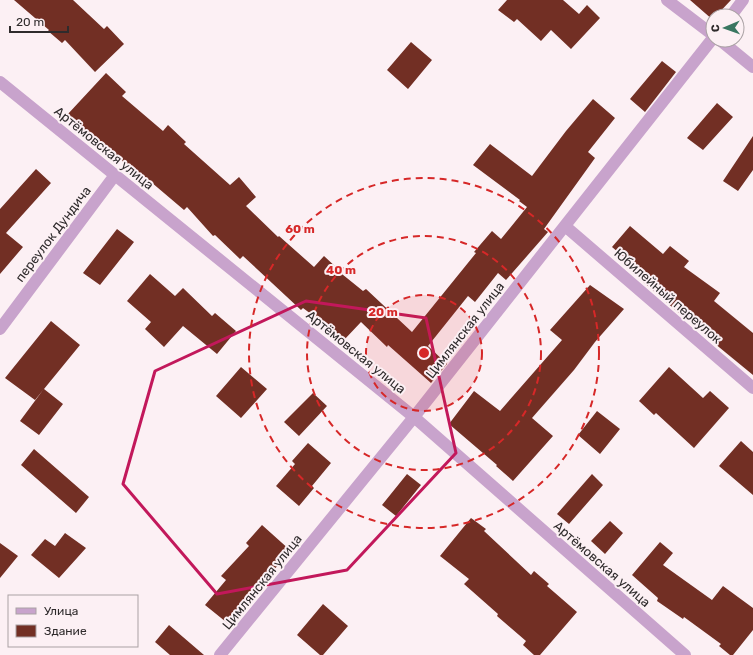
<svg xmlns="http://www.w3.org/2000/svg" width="753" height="655" font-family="Rubik,sans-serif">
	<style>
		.building { fill: #722f24 }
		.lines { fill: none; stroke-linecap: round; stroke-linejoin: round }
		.street { stroke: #c8a3cc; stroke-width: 12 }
		.marked { fill: none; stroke: #c2185b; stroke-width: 3; stroke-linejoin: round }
		.ring { fill: none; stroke: #d62828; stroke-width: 2; stroke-dasharray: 7 5 }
		.labels { text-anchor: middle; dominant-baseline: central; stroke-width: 4; stroke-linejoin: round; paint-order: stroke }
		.street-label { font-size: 13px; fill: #2f2b2c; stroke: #fcf0f4 }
		.centre { fill: #d62828; stroke: #fcf0f4; stroke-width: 2 }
		.ring-label { font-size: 12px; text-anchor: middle; font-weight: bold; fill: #d62828; stroke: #fcf0f4; stroke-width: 4; stroke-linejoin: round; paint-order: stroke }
	</style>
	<rect width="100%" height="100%" fill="#fcf0f4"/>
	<path class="building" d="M14,0H73L104,29L107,26L124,44L95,72L65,40L62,43L48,31L49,30Z
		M507,0H563L579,14L587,5L600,18L571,49L551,30L541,41L517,19L514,22L498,10Z
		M690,0H731L716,16H713V20Z
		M411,42L432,60L408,89L387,70Z
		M662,61L676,72L645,112L630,99Z
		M106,73L126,92L122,96L163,131L168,125L186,142L184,144L230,185L239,177L256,197L246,206L278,237L279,236L314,267L324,256L338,269L337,270L363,291L366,289L412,332L476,253L474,252L492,231L501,239L527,207L519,201L520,200L473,165L490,144L532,176L566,131L593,99L615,118L588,152L595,158L544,229L548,232L506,280L498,273L475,302L468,296L428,346L447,364L431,383L388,345L387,347L361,322L344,340L324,322L323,323L303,308L301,310L243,256L240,259L215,235L213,236L187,207L184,210L151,182L148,184L113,153L111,155L96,142L67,115Z
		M717,103L733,117L703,150L687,138Z
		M753,136V170L738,191L723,181Z
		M36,169L51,183L6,233L23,247L0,274V209Z
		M630,226L663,254L670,246L689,261L684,267L720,293L714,301L753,333V375L714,343L717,340L680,314L641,280L645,275L612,247Z
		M117,229L134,242L100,285L83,273Z
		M150,274L175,296L183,288L212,316L215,313L236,331L217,354L183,326L164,347L145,329L151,322L127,301Z
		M590,285L624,309L595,342L574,370L532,418L553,436L513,481L496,466L497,465L449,424L474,391L500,411L562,340L550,330Z
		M51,321L80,345L44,389L63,404L39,435L20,421L43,390L35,400L5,378Z
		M241,367L267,389L241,418L216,396Z
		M669,367L703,398L710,391L729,408L694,448L656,413L654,415L639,401Z
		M313,393L327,406L299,436L284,422Z
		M597,411L620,429L600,454L578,435Z
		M741,441L753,452V495L719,466Z
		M308,443L331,463L312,486L314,488L299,506L276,486L295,464L292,461Z
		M34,449L89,497L76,513L21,465Z
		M407,474L421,485L396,516L382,505Z
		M592,474L603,485L569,524L557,514Z
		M471,518L486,529L484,531L531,575L534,571L549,584L547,586L577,612L540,655H534L523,645L526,641L497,616L498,614L464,584L469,579L440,556Z
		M610,521L623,533L605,554L591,541Z
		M262,525L291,551L261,584L264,587L231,626L205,605L226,580L221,576L249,546L246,543Z
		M65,533L86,548L59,578L31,555L45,539L55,546Z
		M660,542L673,553L663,565L712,600L723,586L753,608V630L733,655H730L719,646L721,644L684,617L683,619L657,601L658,598L632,575Z
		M0,543L18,556L0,578Z
		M323,604L348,626L323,655H320L297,635Z
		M169,625L204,655H170L155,642Z"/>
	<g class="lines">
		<path class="street" d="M667,0L713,35
			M731,16L743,0
			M720,40L753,67
			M0,82L414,417L685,655
			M565,226L753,388
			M0,329L115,175
			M220,655L414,417L713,38"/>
	</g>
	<path class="marked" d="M306,301L426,318L456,453L347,570L217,594L123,484L155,371Z"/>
	<circle cx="424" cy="353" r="58" fill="#d62828" fill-opacity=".12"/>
	<g class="ring">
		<circle cx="424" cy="353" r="58"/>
		<circle cx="424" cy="353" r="117"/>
		<circle cx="424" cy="353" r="175"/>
	</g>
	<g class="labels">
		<g class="street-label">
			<text transform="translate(104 148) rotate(39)">Артёмовская улица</text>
			<text transform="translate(53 234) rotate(-53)">переулок Дундича</text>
			<text transform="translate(668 296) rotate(41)">Юбилейный переулок</text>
			<text transform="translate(465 330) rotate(-52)">Цимлянская улица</text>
			<text transform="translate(356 352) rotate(39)">Артёмовская улица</text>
			<text transform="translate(602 564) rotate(41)">Артёмовская улица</text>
			<text transform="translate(262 582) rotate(-51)">Цимлянская улица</text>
		</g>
	</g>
	<circle cx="424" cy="353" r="6" class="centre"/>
	<g class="ring-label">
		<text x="300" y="233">60 m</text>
		<text x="341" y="274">40 m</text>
		<text x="383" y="316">20 m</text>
	</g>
	<rect x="8" y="595" width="130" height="52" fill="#fcf0f4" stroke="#aaa1a4"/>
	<rect x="16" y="608" width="20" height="6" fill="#c8a3cc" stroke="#aaa1a4"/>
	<text x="44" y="615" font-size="12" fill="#2f2b2c">Улица</text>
	<rect x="16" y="625" width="20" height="12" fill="#722f24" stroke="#aaa1a4"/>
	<text x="44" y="635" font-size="12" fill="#2f2b2c">Здание</text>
	<g transform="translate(725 28) rotate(268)"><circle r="19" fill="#fcf0f4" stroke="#aaa1a4"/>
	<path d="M0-3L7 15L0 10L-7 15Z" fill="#397661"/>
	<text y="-6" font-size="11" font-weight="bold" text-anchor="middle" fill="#2f2b2c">С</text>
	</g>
	<path d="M10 26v6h58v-6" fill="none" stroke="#2f2b2c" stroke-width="2"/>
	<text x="16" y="26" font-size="12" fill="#2f2b2c" stroke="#fcf0f4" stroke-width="3" paint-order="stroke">20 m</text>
</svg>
